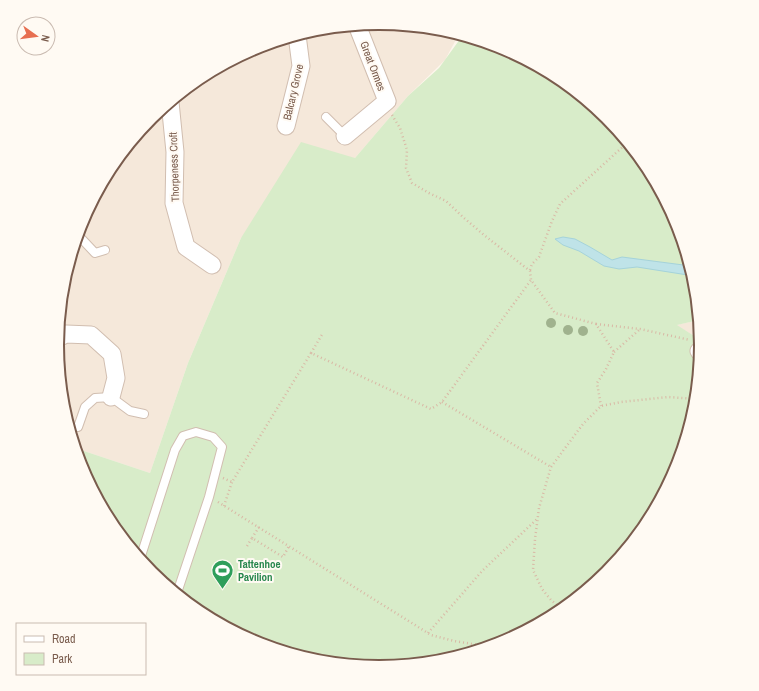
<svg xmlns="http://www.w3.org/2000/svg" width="759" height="691" font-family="'Archivo Narrow',sans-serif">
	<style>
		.residential { fill: #f5e8da }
		.green { fill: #d8ecc9 }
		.water { fill: #bfe3e8; stroke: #a5d3da }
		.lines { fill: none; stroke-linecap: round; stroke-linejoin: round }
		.lane-casing { stroke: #d1beb0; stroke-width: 10 }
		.street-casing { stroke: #d1beb0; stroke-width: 19 }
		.path { stroke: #d9b8a5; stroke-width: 2.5; stroke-dasharray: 1 3; stroke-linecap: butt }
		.lane { stroke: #fff; stroke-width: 8 }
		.street { stroke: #fff; stroke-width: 17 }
		.tree { fill: #a0b28e }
		.labels { text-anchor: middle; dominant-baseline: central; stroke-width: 4; stroke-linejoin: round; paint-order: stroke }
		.street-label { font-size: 11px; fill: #7a5c4d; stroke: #fffaf3 }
		.leisure-label { font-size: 11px; font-weight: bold; fill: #27864d; stroke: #fffaf3; text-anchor: start }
		.rim { fill: none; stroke: #7a5c4d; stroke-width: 2 }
	</style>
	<rect width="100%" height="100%" fill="#fdf6ec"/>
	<path class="residential" d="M380,23L443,29L459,34L445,60L408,96L355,158L241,238L188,363L150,473L75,448L63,408L57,345L63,282L82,222L111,166L152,117L201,77L256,47L317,29Z
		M699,320L702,341L676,325Z"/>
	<path class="green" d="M463,35L503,48L559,77L608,118L648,167L678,222L696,283L699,320L677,325L702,341V346L696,409L677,469L648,525L607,574L558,614L503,644L442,662L379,668L316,662L256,643L200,614L151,573L111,524L81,469L75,448L150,473L188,363L241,238L301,142L355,158L408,96L439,68Z"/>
	<path class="water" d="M563,237L575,239L590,247L612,260L622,257L691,266L694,276L637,267L619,269L604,266L579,251L563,245L555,239Z"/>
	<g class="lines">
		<defs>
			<path id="lane" d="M326,117L345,136
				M78,235L95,253L105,250
				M78,427L85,407L95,398L111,397L130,411L144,414
				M140,559L175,450L183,436L196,432L213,437L222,447L209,497L178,590L167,586"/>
			<path id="street" d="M170,102L175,152L174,203L186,247L212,265
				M286,126L301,66L297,35
				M345,136L387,101L357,25
				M58,338L66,334L91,335L112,354L116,378L111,397
				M699,351L701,352"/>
		</defs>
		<use href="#lane" class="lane-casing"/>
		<use href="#street" class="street-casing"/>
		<path class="path" d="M392,115L400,128L407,150L406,168L412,183L429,193L446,201L464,218L484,235L530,271L531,280L555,313L596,324L614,352L606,369L597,383L601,406
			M530,270L532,264L539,257L552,221L560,204L628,142
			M596,324L640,329L690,340
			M614,352L639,330
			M311,353L323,333
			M442,402L551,467
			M223,478L232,482L311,353L431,409L442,402L531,280
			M218,502L431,635L454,641L491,647
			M224,506L232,482
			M252,538L259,527
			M247,546L252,538L283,557L289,546
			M563,610L551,600L542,589L533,570L535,539L539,508L551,467L583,424L601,406L621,402L668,397L697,399
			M428,633L483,570L537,519"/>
		<use href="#lane" class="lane"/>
		<use href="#street" class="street"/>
	</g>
	<g class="tree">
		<circle cx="551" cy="323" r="5"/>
		<circle cx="568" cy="330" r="5"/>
		<circle cx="583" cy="331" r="5"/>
	</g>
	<defs>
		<symbol id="stadium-pin" viewBox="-11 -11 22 30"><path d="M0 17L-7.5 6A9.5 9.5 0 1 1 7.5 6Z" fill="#2e9e5b" stroke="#fffaf3"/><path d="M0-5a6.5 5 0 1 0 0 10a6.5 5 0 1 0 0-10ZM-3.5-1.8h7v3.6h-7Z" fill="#fff"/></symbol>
	</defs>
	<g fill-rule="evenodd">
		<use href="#stadium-pin" x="210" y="558" width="25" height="34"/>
	</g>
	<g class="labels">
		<g class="street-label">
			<text transform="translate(373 66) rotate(69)">Great Ormes</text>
			<text transform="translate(293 92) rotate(-77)">Balcary Grove</text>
			<text transform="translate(174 167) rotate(-92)">Thorpeness Croft</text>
		</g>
		<g class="leisure-label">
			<text x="238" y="564">Tattenhoe<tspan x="238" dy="13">Pavilion</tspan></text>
		</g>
	</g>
	<path d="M0 0H759V691H0ZM64 345a315 315 0 1 1 630 0a315 315 0 1 1-630 0Z" fill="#fffaf3" fill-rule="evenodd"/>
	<path class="rim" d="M64 345a315 315 0 1 1 630 0a315 315 0 1 1-630 0Z"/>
	<rect x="16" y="623" width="130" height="52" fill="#fffaf3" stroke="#cabbb1"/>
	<rect x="24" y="636" width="20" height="6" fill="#ffffff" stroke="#cabbb1"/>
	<text x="52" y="643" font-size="12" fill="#7a5c4d">Road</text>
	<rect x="24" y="653" width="20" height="12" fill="#d8ecc9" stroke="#cabbb1"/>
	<text x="52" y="663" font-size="12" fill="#7a5c4d">Park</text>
	<g transform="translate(36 36) rotate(104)"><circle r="19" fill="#fffaf3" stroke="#cabbb1"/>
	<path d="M0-3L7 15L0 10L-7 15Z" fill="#e76f51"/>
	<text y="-6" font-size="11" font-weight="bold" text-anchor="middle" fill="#7a5c4d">N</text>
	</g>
</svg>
